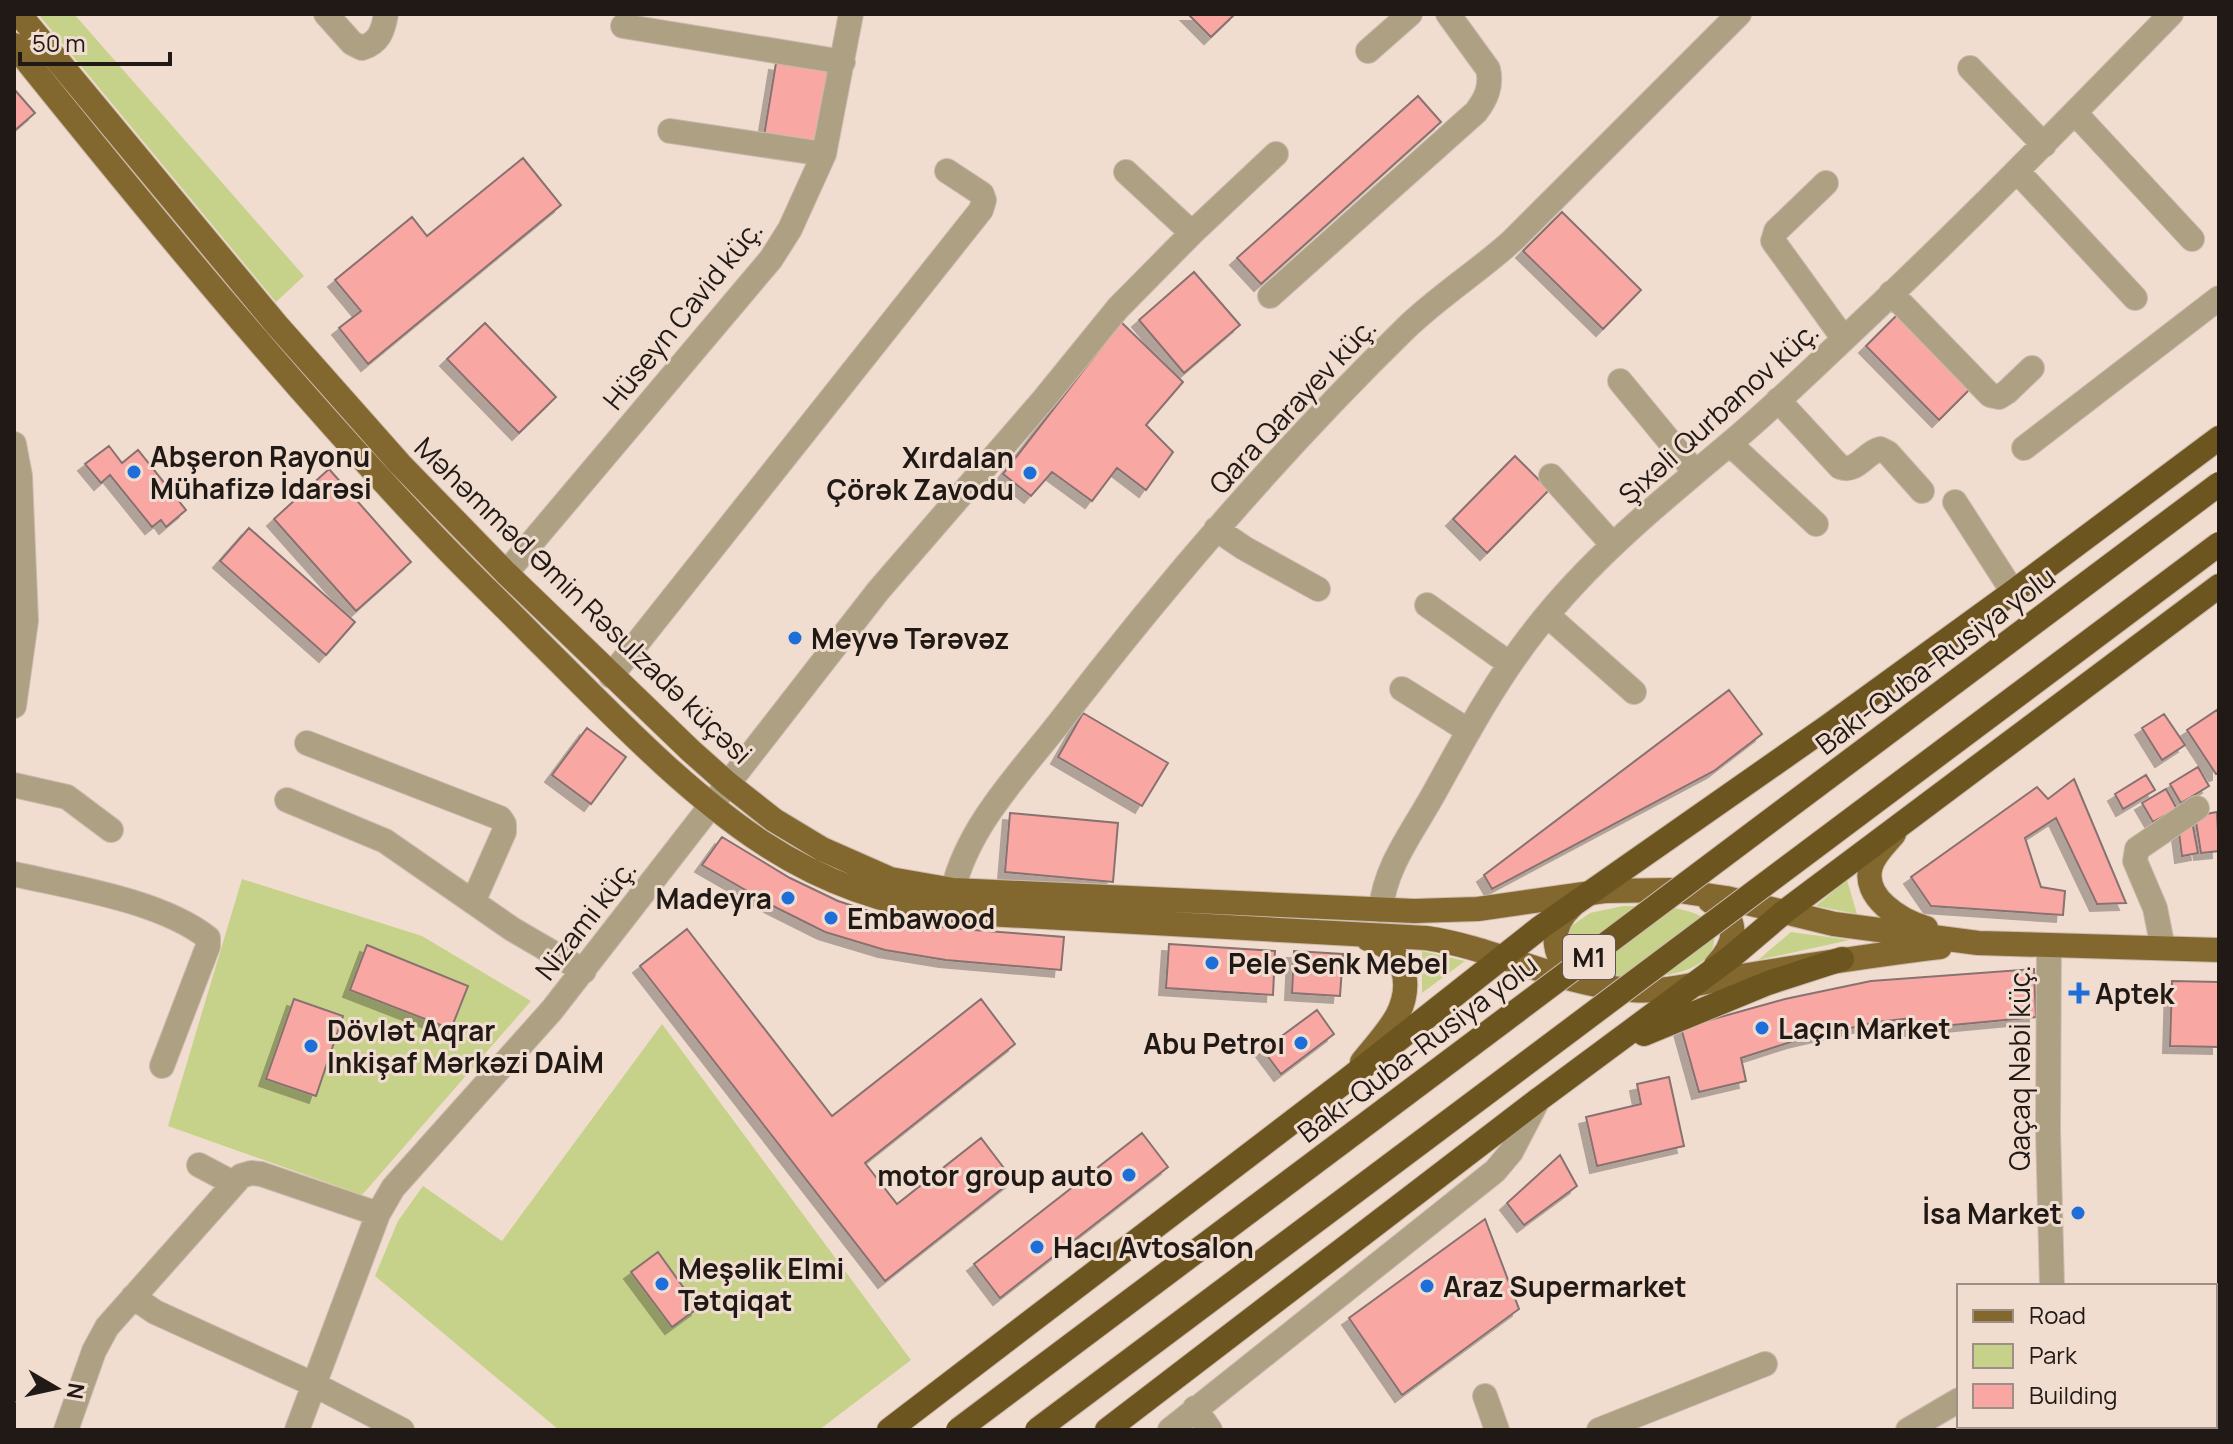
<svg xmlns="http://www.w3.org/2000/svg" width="2233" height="1444" font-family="Manrope,sans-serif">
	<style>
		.green { fill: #c6d28a }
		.building { fill: #f8a7a3; stroke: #887270; stroke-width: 2; filter: url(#shadow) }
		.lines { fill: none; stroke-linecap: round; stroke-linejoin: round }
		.minor-casing { stroke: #cbbaae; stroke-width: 26 }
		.major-casing { stroke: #cbbaae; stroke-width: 26 }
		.highway-casing { stroke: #cbbaae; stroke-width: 26 }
		.minor { stroke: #aea083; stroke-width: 24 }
		.major { stroke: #82682e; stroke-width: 24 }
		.highway { stroke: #6d551f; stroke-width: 24 }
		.highway-bridge-casing { stroke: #cbbaae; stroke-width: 26; stroke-linecap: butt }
		.highway-bridge { stroke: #6d551f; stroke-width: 24 }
		.poi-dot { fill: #1d6ed9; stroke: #f1ddd0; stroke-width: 3 }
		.labels { text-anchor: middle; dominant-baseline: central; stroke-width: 6; stroke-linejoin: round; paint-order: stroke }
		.shield { fill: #f1ddd0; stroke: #5f544d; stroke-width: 2 }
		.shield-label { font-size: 26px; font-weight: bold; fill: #201915 }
		.street-label { font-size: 28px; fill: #201915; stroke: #f1ddd0 }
		.poi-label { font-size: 28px; font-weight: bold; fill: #201915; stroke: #f1ddd0; text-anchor: start }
	</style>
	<defs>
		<filter id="shadow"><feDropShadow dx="-7" dy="7" stdDeviation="0" flood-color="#0004"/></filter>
	</defs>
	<rect width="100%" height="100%" fill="#f1ddd0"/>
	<path class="green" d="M38,14H74L304,276L276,302Z
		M242,879L422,936L531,1001L362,1195L168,1126Z
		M1847,880L1857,914L1816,906Z
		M1623,906C1647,906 1720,902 1714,942C1713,954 1702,963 1691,968C1657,984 1560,984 1570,927L1590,913Z
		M1791,932L1850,940L1758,960Z
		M1422,951L1465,961L1422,993Z
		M662,1024L911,1360L819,1430H559L375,1276L398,1221L423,1186L502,1241Z"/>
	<path class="building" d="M1188,14H1235L1211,37Z
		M776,63L828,71L816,144L764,136Z
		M14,89L35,113L14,131Z
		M1418,96L1441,122L1261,284L1237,258Z
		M523,158L561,205L368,364L339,328L361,311L335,280L412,217L427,236Z
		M1562,212L1641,290L1603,329L1523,251Z
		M1194,272L1240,325L1184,373L1139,320Z
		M1899,313L1972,387L1939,420L1866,346Z
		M1121,322L1183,382L1146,425L1173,452L1146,490L1117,468L1092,501L1052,472L1031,496L1003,474Z
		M485,323L556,397L519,433L447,359Z
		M109,446L122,463L138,450L186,510L166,527L161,520L152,527L110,475L101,483L85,464Z
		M1515,456L1549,490L1487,553L1453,519Z
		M329,469L411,562L356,611L274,519Z
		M249,528L355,622L326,655L220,561Z
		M1729,690L1762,734L1714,771L1492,889L1484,875Z
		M2217,710L2219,713V773L2216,774L2187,730Z
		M1083,713L1168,763L1142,806L1058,757Z
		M2164,714L2185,745L2162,760L2142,728Z
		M587,728L626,757L591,804L552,775Z
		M2198,767L2209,786L2181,803L2170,784Z
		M2146,775L2155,790L2123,809L2115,794Z
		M2074,779L2126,903L2097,904L2056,818L2025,838L2041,887L2065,891L2063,915L1931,906L1911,877L2037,787L2048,799Z
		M2166,789L2177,809L2153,822L2142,803Z
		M2217,812L2219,851L2201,853L2195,816Z
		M1010,813L1118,823L1113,882L1005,872Z
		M2192,821L2198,853L2182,856L2179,833Z
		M722,837L790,878L838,901L890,918L948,928L1064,937L1061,970L946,960L885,950L825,932L773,906L702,865Z
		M687,929L832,1116L981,999L1015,1044L865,1163L897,1204L981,1138L1013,1180L885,1281L640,966Z
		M1169,944L1275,951L1273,995L1166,988Z
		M367,945L468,986L451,1029L350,990Z
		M1294,951L1343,954L1340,996L1292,993Z
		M2034,969L2036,1017L1911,1029V1018L1877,1022L1794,1041L1741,1058L1746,1081L1699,1092L1681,1028L1785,999L1871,981Z
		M2172,981L2219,982V1047L2170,1046Z
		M294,999L343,1016L316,1096L266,1079Z
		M1317,1010L1334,1034L1281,1074L1263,1050Z
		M1669,1077L1684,1146L1597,1166L1586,1117L1641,1104L1637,1084Z
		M1142,1133L1168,1167L1000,1298L974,1264Z
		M1560,1155L1577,1186L1524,1225L1507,1203Z
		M1485,1219L1519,1309L1402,1395L1349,1318Z
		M658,1252L698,1308L672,1327L631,1272Z
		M2038,1426H2093L2095,1430H2040Z"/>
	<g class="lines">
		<defs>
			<path id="minor" d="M326,14L352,43L362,48C379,43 383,31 386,14
				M623,26L843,62
				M1368,51L1410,14
				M1970,68L2044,145
				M2075,113L2192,239
				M670,131L824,154
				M2017,171L2135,298
				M1126,172L1192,233
				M1826,183L1776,231L1773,241L1844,339
				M1891,293L1990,395L1999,397L2007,392L2032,368
				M1270,296L1476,112C1486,99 1492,86 1488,69L1448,14
				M1620,381L1695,472
				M1778,400L1840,467C1857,473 1865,453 1880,449L1888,453L1922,491
				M14,444L20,476L26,621L14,706
				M1730,444L1816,524
				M2024,448L2219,298
				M1551,476L1613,545
				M1955,502L2013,592
				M1216,529L1244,548L1318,589
				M506,573L771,259L790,229L824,154L851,14
				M1427,605L1510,664
				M1547,615L1634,692
				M611,676L981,210L984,200L982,194L947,171
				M1402,689L1469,731
				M307,743L500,818L504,824V832L473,902
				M14,785L67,797L111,830
				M287,800L385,841L512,929L584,971
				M14,874C71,887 162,901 208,938V946L162,1066
				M953,890C968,826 1019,774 1059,723C1166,584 1280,451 1406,328C1439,296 1479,271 1513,240L1739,14
				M1381,910C1384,868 1413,831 1433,795C1464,739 1495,681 1535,630C1589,560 1660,502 1727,446C1768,412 1806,375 1844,339C1956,234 2064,124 2171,14
				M2049,945L2048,1130L2052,1286
				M2163,948L2155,908L2135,861L2137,849L2197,808
				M199,1165L233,1183
				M133,1297L155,1312L315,1385L402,1430
				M1485,1396L1497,1430
				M1195,1408L1210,1430
				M2121,1426L2123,1430
				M66,1430L94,1351L107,1327L241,1176L251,1173L261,1174L378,1214
				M297,1430L378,1214L393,1188L552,1010L878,591L1044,399L1118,308L1192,233L1276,154
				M1170,1430L1495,1171L1511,1152L1538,1100
				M1599,1430L1765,1364
				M1908,1430L1959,1400"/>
			<path id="major" d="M19,14L276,324L400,464L506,573L691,751L727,783L774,820L822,849L890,879L953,890L1414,911L1478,909L1605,891L1672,890L1726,898L1834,924L1978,943L2219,950
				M14,45C149,213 286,380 434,536C467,571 502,604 535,638C605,707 681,789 763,843C821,881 882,904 951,912L1426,938C1496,948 1560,985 1632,990C1666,993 1701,982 1735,977C1803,966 1871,955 1940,947
				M1894,834C1886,844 1875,853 1871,866C1861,897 1901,921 1926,928
				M1710,901C1740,918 1738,942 1716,965
				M1571,907C1547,929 1552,962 1580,978
				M1362,1062C1374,1047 1388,1032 1397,1016C1414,983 1404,948 1368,939"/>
			<path id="highway" d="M1644,1034L1768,983L1842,959
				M889,1430L1347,1080L1541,927L1827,727L2013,592L2219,438
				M1107,1430L1538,1100L1731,957L1784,912L2219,586"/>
		</defs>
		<use href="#minor" class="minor-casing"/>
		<use href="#major" class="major-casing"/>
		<use href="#highway" class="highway-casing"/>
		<use href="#minor" class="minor"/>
		<use href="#major" class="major"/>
		<use href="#highway" class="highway"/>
		<defs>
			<path id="highway-bridge" d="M958,1430L2219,484
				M1037,1430L2219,544"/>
		</defs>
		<use href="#highway-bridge" class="highway-bridge-casing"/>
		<use href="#highway-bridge" class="highway-bridge"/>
	</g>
	<g class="poi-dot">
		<circle cx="134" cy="472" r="8"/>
		<circle cx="1030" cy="473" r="8"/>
		<circle cx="795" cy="638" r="8"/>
		<circle cx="788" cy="898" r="8"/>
		<circle cx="831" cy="918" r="8"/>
		<circle cx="1212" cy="963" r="8"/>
		<path d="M2075 981h8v8h8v8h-8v8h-8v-8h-8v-8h8z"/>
		<circle cx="1762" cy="1028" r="8"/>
		<circle cx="1301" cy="1043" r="8"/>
		<circle cx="311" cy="1046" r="8"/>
		<circle cx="1129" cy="1175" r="8"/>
		<circle cx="2078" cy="1213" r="8"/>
		<circle cx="1037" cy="1247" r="8"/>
		<circle cx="662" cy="1284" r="8"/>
		<circle cx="1427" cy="1286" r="8"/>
	</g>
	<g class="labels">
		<rect class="shield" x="1563" y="935" width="52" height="44" rx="6"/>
		<g class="shield-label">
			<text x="1589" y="957">M1</text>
		</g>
		<g class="street-label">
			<text transform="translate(682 314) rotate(-51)">Hüseyn Cavid küç.</text>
			<text transform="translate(1292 405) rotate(-47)">Qara Qarayev küç.</text>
			<text transform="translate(1718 412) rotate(-42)">Şıxəli Qurbanov küç.</text>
			<text transform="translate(584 600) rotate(44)">Məhəmməd Əmin Rəsulzadə küçəsi</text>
			<text transform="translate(1935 660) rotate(-37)">Bakı-Quba-Rusiya yolu</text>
			<text transform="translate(585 919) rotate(-52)">Nizami küç.</text>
			<text transform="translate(1417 1048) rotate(-37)">Bakı-Quba-Rusiya yolu</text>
			<text transform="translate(2019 1068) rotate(-90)">Qaçaq Nəbi küç.</text>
		</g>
		<g class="poi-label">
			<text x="150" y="456">Abşeron Rayonu<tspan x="150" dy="32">Mühafizə İdarəsi</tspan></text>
			<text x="1014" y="457" text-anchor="end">Xırdalan<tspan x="1014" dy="32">Çörək Zavodu</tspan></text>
			<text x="811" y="638">Meyvə Tərəvəz</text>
			<text x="772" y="898" text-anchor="end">Madeyra</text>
			<text x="847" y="918">Embawood</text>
			<text x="1228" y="963">Pele Senk Mebel</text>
			<text x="2095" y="993">Aptek</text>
			<text x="1778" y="1028">Laçın Market</text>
			<text x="327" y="1030">Dövlət Aqrar<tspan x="327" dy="32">Inkişaf Mərkəzi DAİM</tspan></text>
			<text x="1285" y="1043" text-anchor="end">Abu Petroı</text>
			<text x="1113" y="1175" text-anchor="end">motor group auto</text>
			<text x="2062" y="1213" text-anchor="end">İsa Market</text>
			<text x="1053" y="1247">Hacı Avtosalon</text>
			<text x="678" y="1268">Meşəlik Elmi<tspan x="678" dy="32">Tətqiqat</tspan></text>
			<text x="1443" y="1286">Araz Supermarket</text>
		</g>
	</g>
	<rect width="2233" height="1444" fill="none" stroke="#201915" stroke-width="32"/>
	<rect x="1957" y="1284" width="260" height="144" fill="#f1ddd0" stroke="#9d8f85" stroke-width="2"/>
	<rect x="1973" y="1310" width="40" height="12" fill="#82682e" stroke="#9d8f85" stroke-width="2"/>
	<text x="2029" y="1324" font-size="24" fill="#201915">Road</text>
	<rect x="1973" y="1344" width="40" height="24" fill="#c6d28a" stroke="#9d8f85" stroke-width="2"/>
	<text x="2029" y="1364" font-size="24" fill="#201915">Park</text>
	<rect x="1973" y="1384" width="40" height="24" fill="#f8a7a3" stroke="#9d8f85" stroke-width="2"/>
	<text x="2029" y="1404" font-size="24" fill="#201915">Building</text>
	<g transform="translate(56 1388) rotate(99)" stroke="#f1ddd0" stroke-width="6" paint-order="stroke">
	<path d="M0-6L14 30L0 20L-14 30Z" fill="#201915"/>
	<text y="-12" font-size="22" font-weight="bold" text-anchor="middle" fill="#201915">N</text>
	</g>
	<path d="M20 52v12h150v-12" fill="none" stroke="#201915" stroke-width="4"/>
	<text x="32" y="52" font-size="24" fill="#201915" stroke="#f1ddd0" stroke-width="6" paint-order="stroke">50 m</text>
</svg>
